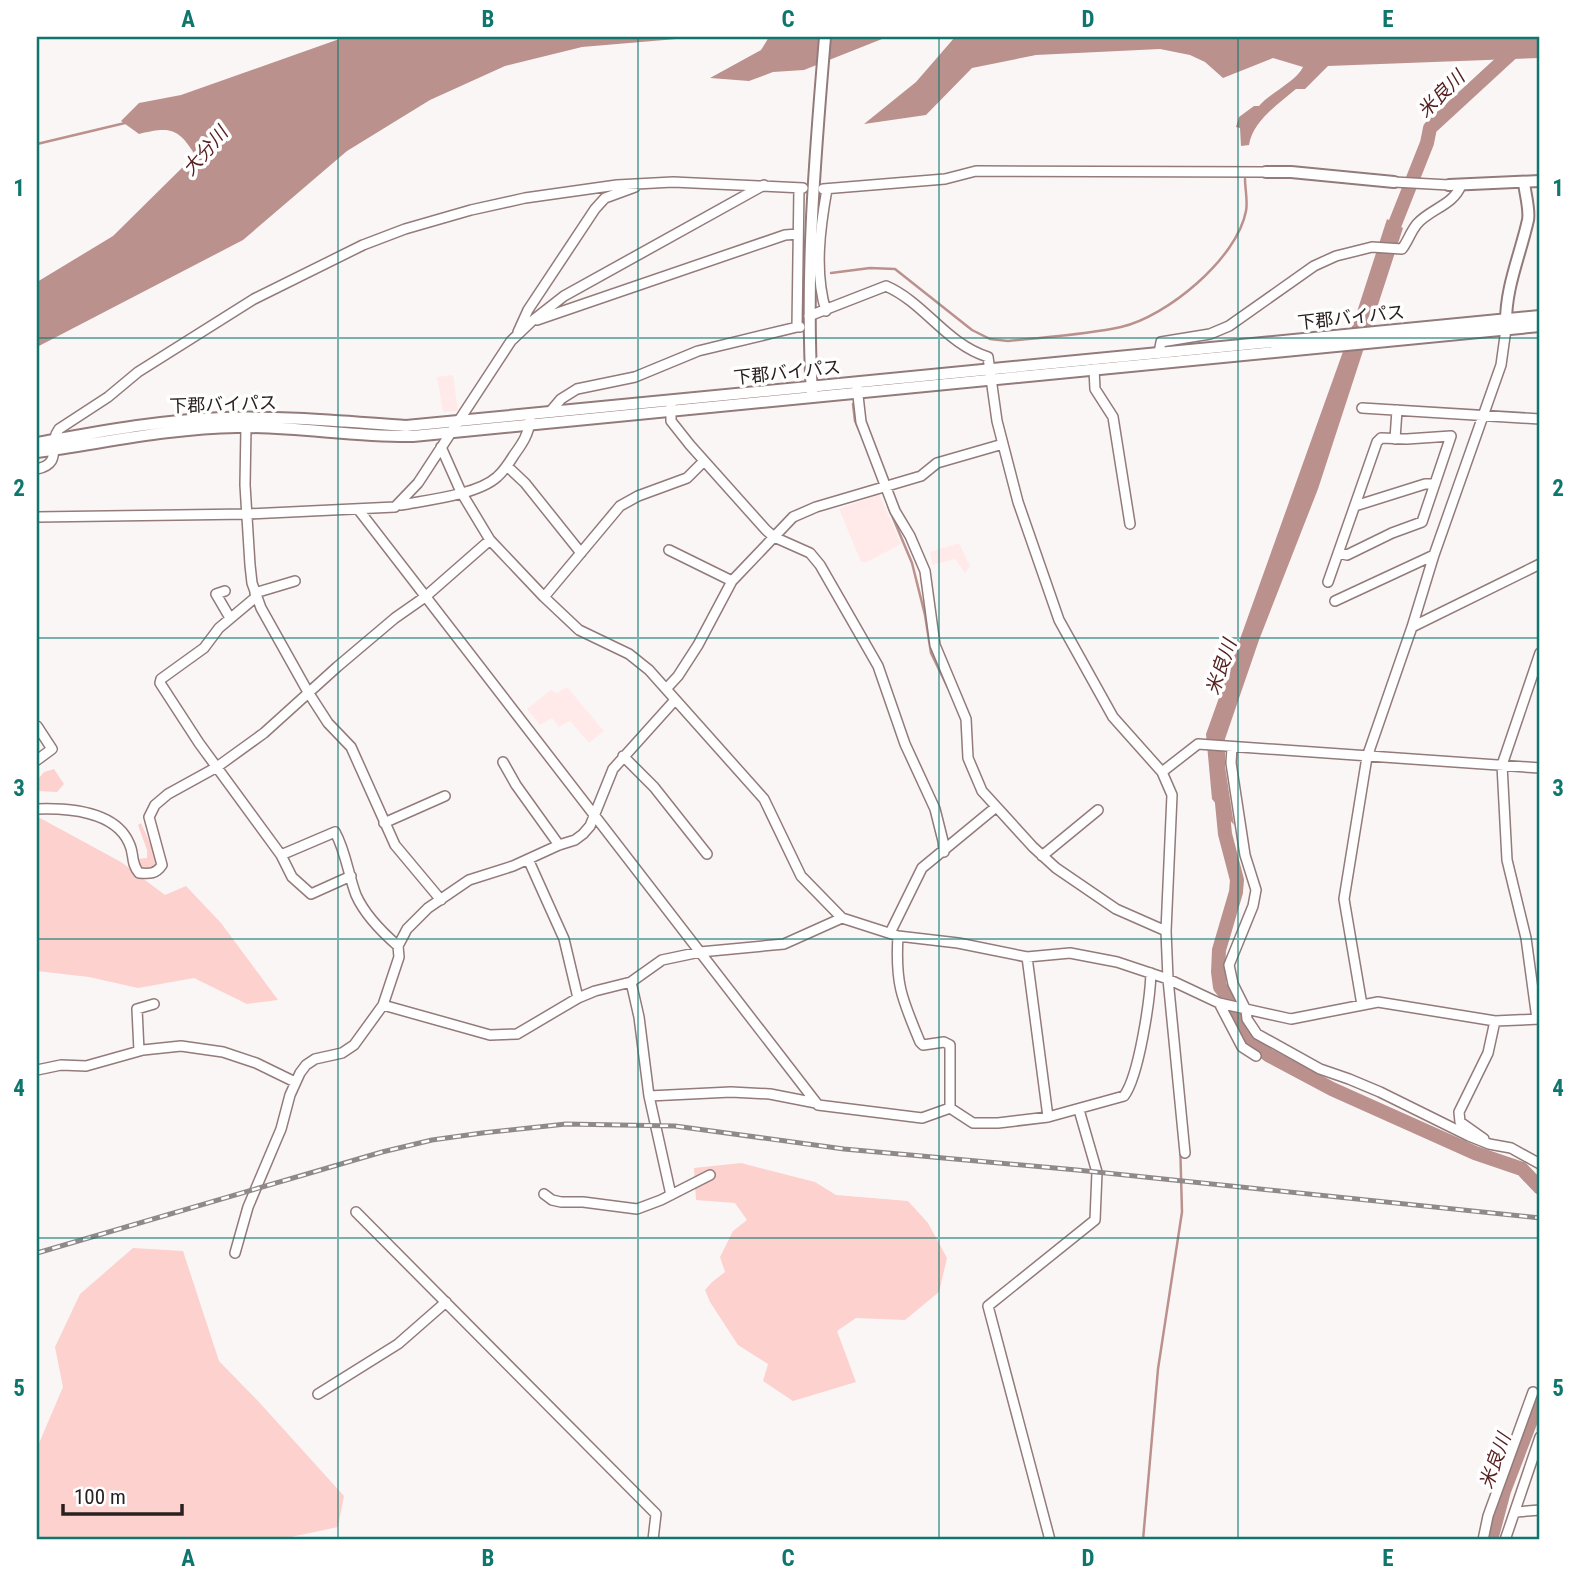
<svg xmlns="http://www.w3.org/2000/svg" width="1577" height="1577" font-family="'Roboto Condensed','Noto Sans JP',sans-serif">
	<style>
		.built { fill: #ffeae9 }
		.green { fill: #fcd1ce }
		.water { fill: #bb918e }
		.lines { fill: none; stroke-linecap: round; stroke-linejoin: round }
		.stream { stroke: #bb918e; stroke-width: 2.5 }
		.river { stroke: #bb918e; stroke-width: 14 }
		.minor-casing { stroke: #927b7a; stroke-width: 12 }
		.tertiary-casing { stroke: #927b7a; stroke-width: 14 }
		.minor { stroke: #fff; stroke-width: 9 }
		.tertiary { stroke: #fff; stroke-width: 10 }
		.rail-casing { stroke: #908989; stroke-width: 5 }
		.rail { stroke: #fff; stroke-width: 2.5; stroke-dasharray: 8; stroke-linecap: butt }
		.grid { fill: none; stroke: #0f766e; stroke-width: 2; stroke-opacity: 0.55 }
		.labels { text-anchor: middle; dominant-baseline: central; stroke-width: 7; stroke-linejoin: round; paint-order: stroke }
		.street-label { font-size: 18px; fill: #29201f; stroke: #fff }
		.water-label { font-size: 19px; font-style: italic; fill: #582121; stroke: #fff }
		.neatline { fill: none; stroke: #0f766e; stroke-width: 2.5 }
		.grid-label { font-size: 23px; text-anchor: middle; font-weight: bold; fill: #0f766e }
	</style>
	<rect width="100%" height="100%" fill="#fbf6f6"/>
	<path class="built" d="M453,375L458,411L443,412L437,377Z
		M879,494L901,544L867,562H861L839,509Z
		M959,543L970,566L965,573L955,559L932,565L930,552Z
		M567,687L604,731L589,743L570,721L559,727L552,718L540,725L527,709L551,690L557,693Z"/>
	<path class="green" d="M54,769L64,784L57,792L37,791V780L44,772Z
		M37,818H40L121,862L165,895L186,886L221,923L278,1000L247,1004L194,978L138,988L89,977L37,971Z
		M141,823L158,861L154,869L144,870L137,859L147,858V850L138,825Z
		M741,1163L815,1182L836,1195L908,1201L928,1223L947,1258L939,1292L905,1320L856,1318L837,1331L856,1382L793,1401L763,1381L768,1364L738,1345L710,1302L705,1290L712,1282L725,1272L720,1257L733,1231L747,1220L735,1203L696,1200L694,1168Z
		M133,1248L183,1251L219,1361L258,1401L344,1496L338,1527L277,1540H37V1448L63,1387L55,1347L80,1294Z"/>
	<path class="water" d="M345,37H700L582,47L505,66L430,100L347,151L243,240L37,347V282L113,236L195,155C178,127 169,127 139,134L121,121L139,103L181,95Z
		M769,37H905L882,39L804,70L773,72L749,81L710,78L761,50Z
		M955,37H1540V58L1328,66L1305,89H1296C1277,105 1253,121 1249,145L1241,146L1240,128L1236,127L1239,117L1254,106H1259C1271,92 1297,81 1303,67L1273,58L1223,78L1205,62L1190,55L1160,49L1036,55L972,68L926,115L864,124L916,82Z
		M1387,219L1403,228L1318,489L1259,640L1225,739V766L1234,825L1212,799L1206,734L1355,318Z"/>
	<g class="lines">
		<path class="stream" d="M37,144L125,123
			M831,273L870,268L895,269L972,330L990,339L1008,341C1045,337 1084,335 1121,327C1166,317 1237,259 1246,211C1248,201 1245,189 1245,179
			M853,404L855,421L861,434
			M888,506L912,563L925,615L931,653L948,688
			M1174,1081L1178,1120
			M1143,1540L1158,1369L1182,1212L1180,1140"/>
		<path class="river" d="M1389,239L1427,143L1430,128L1529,37
			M1221,793L1225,834L1237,880L1236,892L1219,950L1218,972L1220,987L1233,1003L1236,1020L1248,1040L1268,1055L1332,1089L1475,1153L1522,1169L1540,1188
			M1491,1540L1504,1491L1540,1397"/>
		<defs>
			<path id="minor" d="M1394,182L1449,185
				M799,188L797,327H800
				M823,189L945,179L976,171L1266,172
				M826,311C814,272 820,228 827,189
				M809,316L886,286C925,303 946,344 988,357L997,421L1018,502L1059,620L1113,717L1162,772L1172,795L1166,931L1168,979L1185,1153
				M537,320L785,235L798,234
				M518,332L528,310L595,209L605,198L635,187
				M1159,353L1161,342L1210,334L1229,326L1314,266L1336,256L1372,247L1402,249C1408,241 1411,231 1417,224C1430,209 1454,205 1461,185
				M1094,369L1095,389L1113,417L1130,524
				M857,387L861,422L895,511L910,536L925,571L935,645L966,719L968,758L982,791L1033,847L1056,868L1116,909L1166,931
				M671,405V421L690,445L766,530L774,537L810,553L820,565L878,666L905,744L935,809L943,841L944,852
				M1362,408L1540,419
				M550,412L561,399L577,389L635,377L698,351L797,327
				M246,427L245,485L250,565L252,583L261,608L308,692L328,723L351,747L395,845L441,900
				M1395,439L1397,410
				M441,447L461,492L490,540L544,597L579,630L629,654L649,670L764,799L801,876L842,918L898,936L958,943L1027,957L1070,953L1117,962L1168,979L1219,1003L1291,1019L1378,1002L1495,1021L1540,1019
				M507,466L525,483L581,553
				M37,469C64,463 47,445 59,429L108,397L138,372L254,299L363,245L405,229L471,210L525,198L617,185L673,182L803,188
				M401,505C427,500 477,495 497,477C504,471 509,463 514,455C522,444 529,434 530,420
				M1355,506L1425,484H1435
				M358,509L818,1105L922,1118L950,1108L973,1123H998L1048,1117L1124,1096C1139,1076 1150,1000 1151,973
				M37,517L248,514L395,507L418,483L511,341L532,321L564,296L764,185
				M669,550L732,581
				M1328,582L1377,442L1381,438L1407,439L1451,436L1422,522L1392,533L1347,555L1338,553
				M225,591L216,594L230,618
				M255,593L295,581
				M256,597L219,628L204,648L161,679L160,683L199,743L281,855L335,832C346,852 348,874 356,895C364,913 383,933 398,946
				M544,597L620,506L638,496L687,478L704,461
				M1335,601L1434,555
				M1412,627L1434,555L1501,365L1506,329
				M666,689L678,676L698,645L732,581L793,517L816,507L921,476L937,463L1003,444
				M37,726L52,749L37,760
				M1232,747L1231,763L1245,855L1256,890L1253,906L1229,965L1233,984L1246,1010L1247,1019L1257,1034L1320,1069L1349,1079L1380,1092L1469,1136L1489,1144L1511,1148L1540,1164
				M623,756L654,787L707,854
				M503,762L516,785L559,845
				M1162,772L1198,744L1540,768
				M37,809C67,808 115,811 129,843C135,855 130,862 139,873C150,874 156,874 162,865L149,817L155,805L168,794L217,767L264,733L337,667L395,618L425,597L490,540
				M384,823L445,796
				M281,855L292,877L311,894L351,876
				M1042,856L1098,810
				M528,859L564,939L578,998
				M890,933L922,868L996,807
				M898,936C895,984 902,999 920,1042L923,1045L944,1042L950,1045V1108
				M1027,957L1048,1117
				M631,982L639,1017L649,1096L671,1195
				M1219,1003L1242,1047L1256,1056
				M383,1005L490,1035L517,1034L578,998L595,991L631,982L662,960L700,952L784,944L842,918
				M1362,1005L1344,899L1367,757L1412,627L1540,564
				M1537,1019L1526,938L1507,860L1502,765L1540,653
				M139,1051L137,1009L154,1004
				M37,1070L61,1065L86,1066L143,1050L181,1046L223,1052L256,1063L295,1082
				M649,1096L731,1092L770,1094L816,1103
				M1484,1139L1460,1122L1459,1112L1488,1053L1495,1021
				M544,1194L552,1200L561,1202H583L637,1209L661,1200L710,1175
				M356,1212L656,1514L653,1540
				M235,1253L248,1207L281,1129L290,1095L300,1073L306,1065L315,1059L342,1053L354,1045L383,1005L399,957L398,946L407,929L428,908L469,880L513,866L559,845L575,840L583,834L590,826L613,769L675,700
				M318,1394L398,1344L446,1302
				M1516,1512L1540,1510
				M1050,1540L988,1306L1095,1220L1097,1172L1079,1110
				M1483,1540L1488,1516L1533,1392
				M1505,1540L1540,1437"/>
			<path id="tertiary" d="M1266,172H1291L1394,182
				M1449,185L1540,181
				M1506,326C1505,288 1520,256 1528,220C1530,209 1525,194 1524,182
				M812,394C805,274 815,156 825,37
				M37,443C98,432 161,420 223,418C284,416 346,422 406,426L1540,316
				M37,452C103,443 170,428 237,427C296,426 354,437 413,436L1540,326"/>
		</defs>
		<use href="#minor" class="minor-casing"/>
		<use href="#tertiary" class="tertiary-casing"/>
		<use href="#minor" class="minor"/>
		<use href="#tertiary" class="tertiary"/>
		<defs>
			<path id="rail" d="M37,1253L382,1152L432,1140L482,1133L566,1124L675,1126L844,1149L1077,1170L1540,1218"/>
		</defs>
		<use href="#rail" class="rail-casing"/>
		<use href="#rail" class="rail"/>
	</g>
	<path class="grid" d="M338,37V1540M638,37V1540M939,37V1540M1238,37V1540M37,338H1540M37,638H1540M37,939H1540M37,1238H1540"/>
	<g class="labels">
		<g class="street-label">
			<text transform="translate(1351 317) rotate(-6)">下郡バイパス</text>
			<text transform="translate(787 372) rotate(-6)">下郡バイパス</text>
			<text transform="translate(223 404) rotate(-2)">下郡バイパス</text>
		</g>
		<g class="water-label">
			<text transform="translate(1441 94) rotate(-45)">米良川</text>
			<text transform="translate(205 151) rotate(-49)">大分川</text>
			<text transform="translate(1221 667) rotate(-71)">米良川</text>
			<text transform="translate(1495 1461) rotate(-70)">米良川</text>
		</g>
	</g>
	<rect width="1577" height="1577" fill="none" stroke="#ffffff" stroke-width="77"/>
	<path d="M63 1504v10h119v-10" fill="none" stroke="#29201f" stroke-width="3.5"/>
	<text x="74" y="1504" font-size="21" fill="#29201f" stroke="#ffffff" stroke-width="5" paint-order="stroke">100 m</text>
	<rect x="38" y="38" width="1500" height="1500" class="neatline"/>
	<g class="grid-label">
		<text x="188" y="27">A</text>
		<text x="488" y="27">B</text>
		<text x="788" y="27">C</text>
		<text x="1088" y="27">D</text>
		<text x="1388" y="27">E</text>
		<text x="19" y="196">1</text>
		<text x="1558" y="196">1</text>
		<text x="19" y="496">2</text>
		<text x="1558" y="496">2</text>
		<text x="19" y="796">3</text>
		<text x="1558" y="796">3</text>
		<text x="19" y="1096">4</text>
		<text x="1558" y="1096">4</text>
		<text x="19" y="1396">5</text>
		<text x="1558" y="1396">5</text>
		<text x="188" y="1566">A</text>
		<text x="488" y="1566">B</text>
		<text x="788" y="1566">C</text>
		<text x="1088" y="1566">D</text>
		<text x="1388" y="1566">E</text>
	</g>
</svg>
